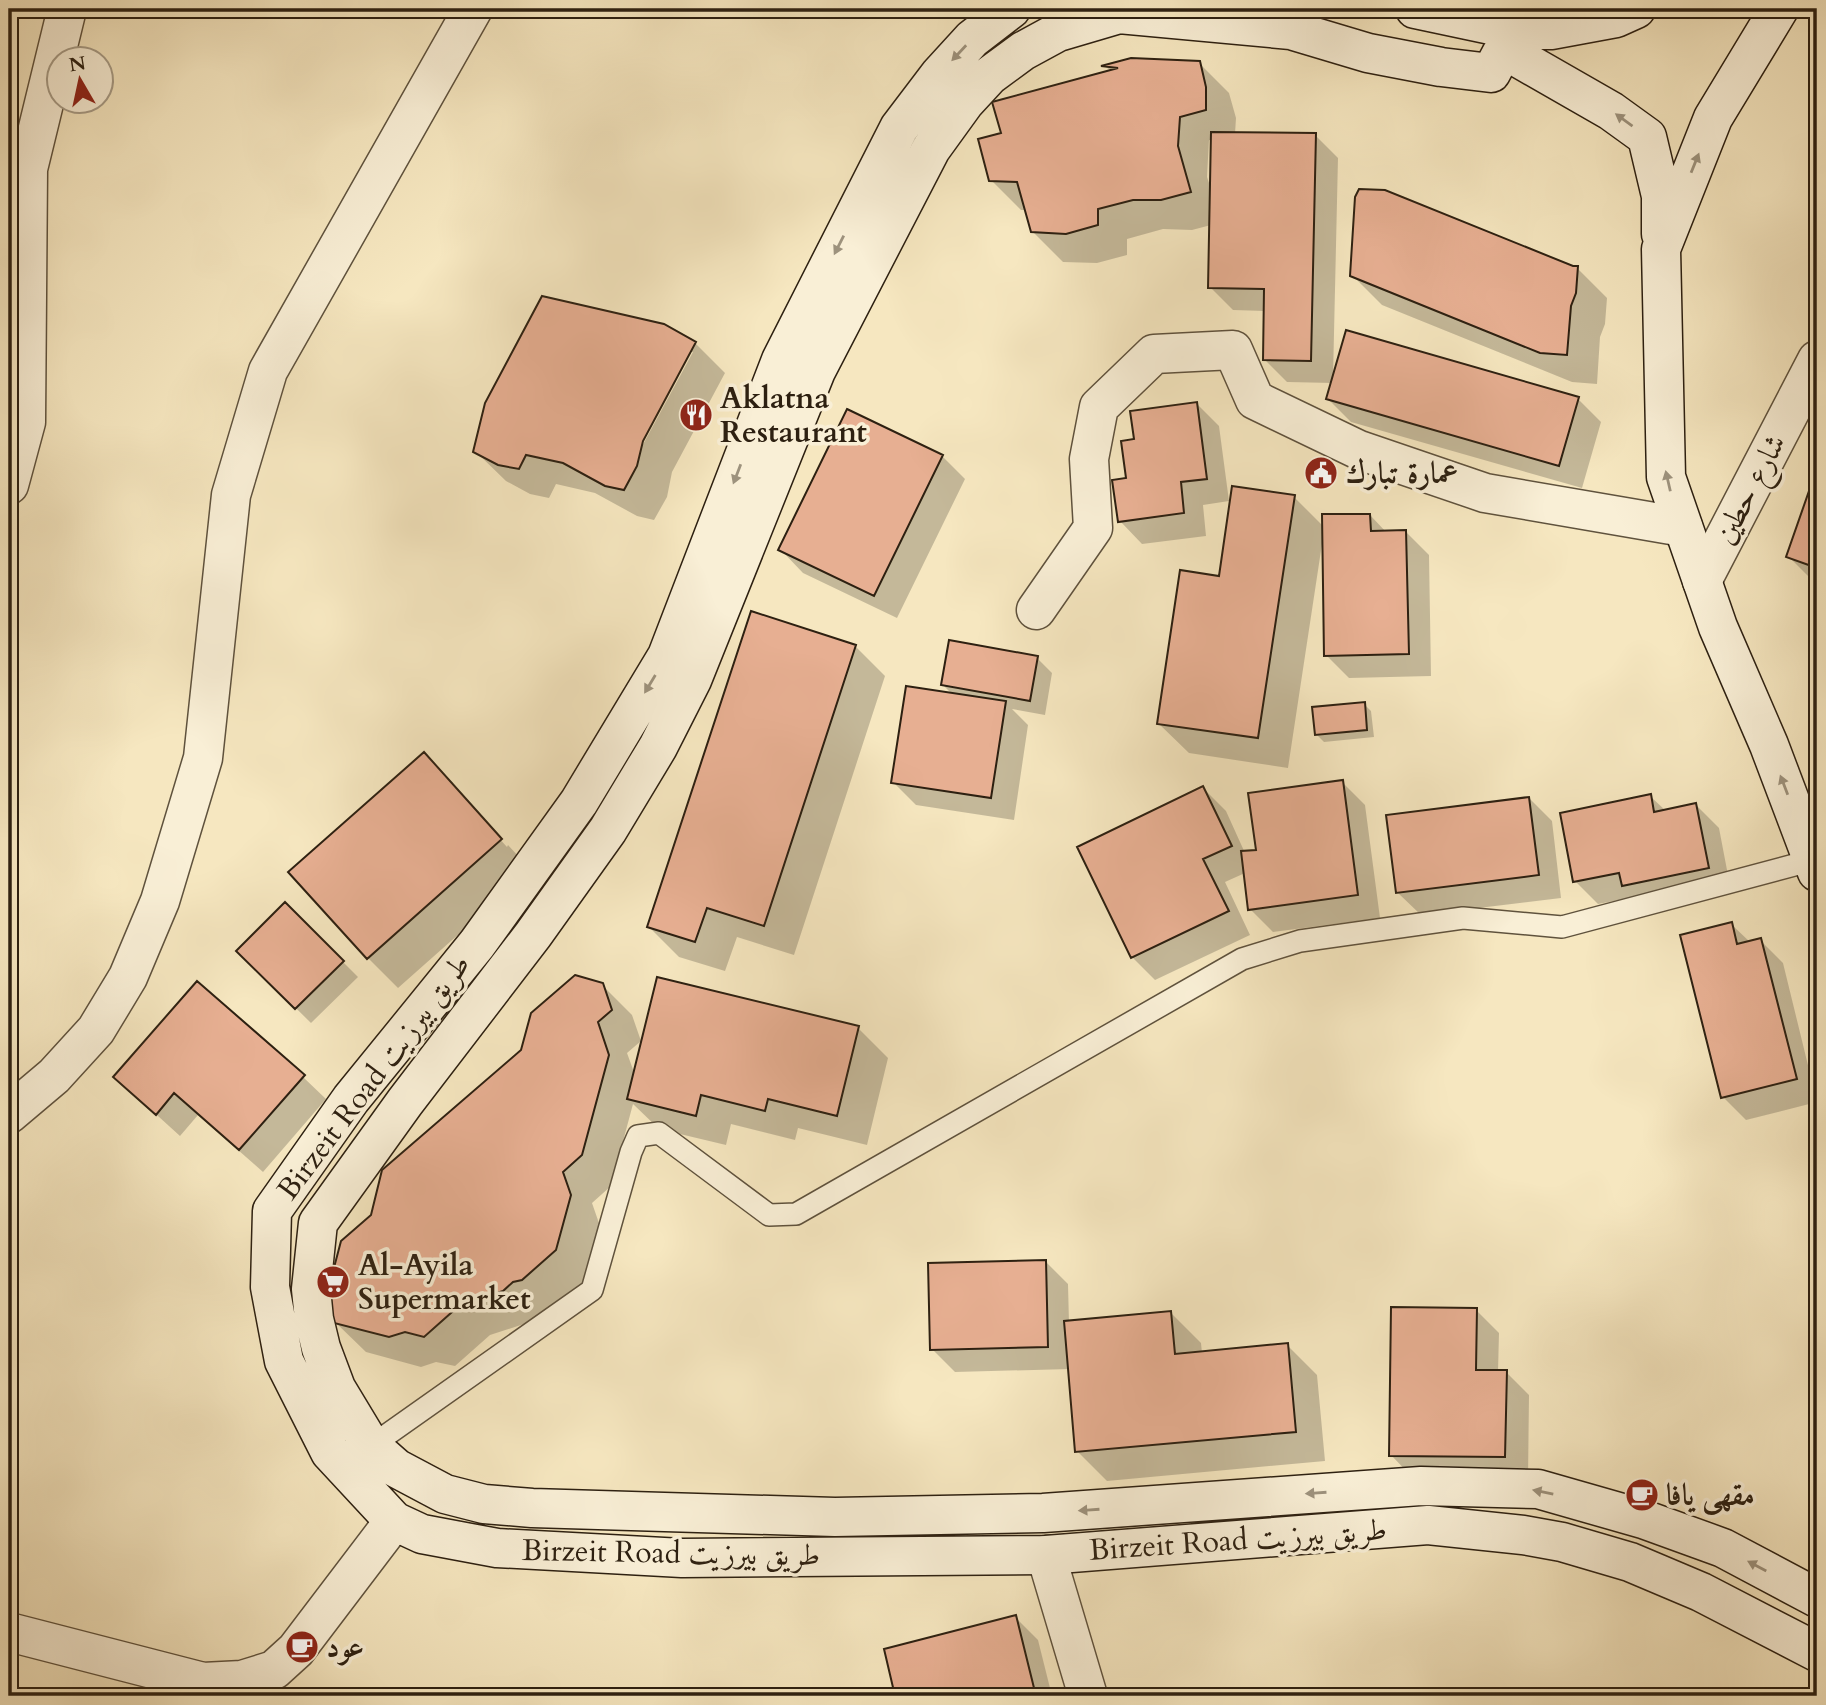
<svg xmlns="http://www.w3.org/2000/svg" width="1826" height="1705" font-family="Cardo,Amiri,serif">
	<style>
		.shadow { fill: #0003; fill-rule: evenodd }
		.building { fill: #e7af92; stroke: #2d2011; stroke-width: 2 }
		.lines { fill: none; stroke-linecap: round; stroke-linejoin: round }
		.lane-casing { stroke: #5f523d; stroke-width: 24 }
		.street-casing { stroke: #5f523d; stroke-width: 41 }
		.secondary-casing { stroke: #2d2011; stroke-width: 41 }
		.lane { stroke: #f9efd6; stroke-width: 21 }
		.street { stroke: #f9efd6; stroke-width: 38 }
		.secondary { stroke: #f9efd6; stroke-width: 38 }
		.oneway { fill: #9d927d }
		.labels { text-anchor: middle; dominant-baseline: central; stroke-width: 7; stroke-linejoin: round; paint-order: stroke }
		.poi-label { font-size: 30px; font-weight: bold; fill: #2d2011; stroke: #f9efd6; text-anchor: start }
		.street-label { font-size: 30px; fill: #2d2011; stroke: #f9efd6 }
	</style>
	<rect width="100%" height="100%" fill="#f6e7c0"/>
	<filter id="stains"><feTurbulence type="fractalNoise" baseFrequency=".00286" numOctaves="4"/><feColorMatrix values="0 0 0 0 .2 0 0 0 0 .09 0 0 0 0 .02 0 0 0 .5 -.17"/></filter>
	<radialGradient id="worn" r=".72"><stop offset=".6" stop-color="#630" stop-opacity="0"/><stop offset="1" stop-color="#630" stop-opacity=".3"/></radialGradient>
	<path class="shadow" d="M1131,60L1199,63L1229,93L1236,118L1235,134L1315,135L1338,158L1333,378L1578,399L1601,422L1582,488L1351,422L1328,399L1333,383L1287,382L1264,359L1265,311L1233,310L1210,287L1211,225L1192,230L1163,229L1127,239V255L1097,263L1063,262L1032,231L1027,210H1021L991,180L1003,134L1111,71L1106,67ZM1209,140L1213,141L1211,189L1207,177Z
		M1577,268L1607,298L1605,324L1600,337L1597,384L1572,382L1382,305L1352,275Z
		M663,325L695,343L725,373L672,472L667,497L654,520L637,516L595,493L556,484L549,498L530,494L506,481L475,451ZM689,352H693L640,450L637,448Z
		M1196,403L1219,426L1229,501L1203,505L1206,536L1142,544L1120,521L1136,440Z
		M942,456L965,479L897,618L803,573L781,550Z
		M1817,474V581L1811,579L1788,556Z
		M1294,497L1323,526L1370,515L1387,533L1406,532L1429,555L1431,676L1349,678L1326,655L1324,544H1322L1288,768L1189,753L1158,723L1220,578Z
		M855,646L885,676L794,955L737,937L725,971L679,957L649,927Z
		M1037,658L1052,673L1045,715L1012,709L1028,725L1014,820L916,805L893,782L953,695L942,684Z
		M1364,704L1371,711L1374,737L1324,742L1316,734Z
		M424,754L453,783H449L507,847L508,845L531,870L398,988L368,958Z
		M1342,782L1365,805L1380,918L1273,932L1250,909L1245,873L1225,882L1250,935L1155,980L1132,957L1203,788L1226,811L1245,853L1258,851Z
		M1650,796L1666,811L1696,805L1719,828L1731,891L1635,897L1598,904L1575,881Z
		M1529,798L1552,821L1561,898L1421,915L1398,893Z
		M285,904L358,977L311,1023L238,951Z
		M1731,924L1750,942L1760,940L1783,963L1817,1102L1746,1120L1723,1097Z
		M602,985L632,1015L641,1041L627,1053L635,1075L858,1028L888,1058L867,1145L798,1128L795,1140L731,1124L726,1145L659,1129L633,1104L611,1186L592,1203L600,1226L586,1280L553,1309L533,1321L490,1335L455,1366L436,1362L421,1367L366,1352L335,1322L372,1216Z
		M115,1077H303L326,1099L263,1172L198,1115L180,1136Z
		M1045,1261L1068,1284L1069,1323L1171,1313L1201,1343L1202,1353L1287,1345L1317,1375L1325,1461L1107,1481L1077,1451L1070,1369L955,1372L932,1349Z
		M1476,1310L1499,1333L1498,1372H1506L1529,1395L1528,1479L1413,1478L1391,1455Z
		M1015,1617L1038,1640L1052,1696H897L886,1651Z"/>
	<path class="building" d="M1131,58L1200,61L1206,87V110L1180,117L1178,146L1191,192L1161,200H1133L1098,209V225L1066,234L1031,232L1017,182L989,181L978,139L1001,133L992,102L1118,68L1101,66Z
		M1211,132L1316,133L1311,361L1263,360L1264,289L1208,288Z
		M1359,189L1385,190L1573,266H1578L1576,293L1571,306L1567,355L1540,353L1350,276L1355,197Z
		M542,296L664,324L696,342L643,441L637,466L624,490L605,486L563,463L526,455L519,469L498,465L473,452L485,403Z
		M1346,330L1579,397L1559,466L1326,399Z
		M1197,402L1207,479L1181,482L1184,513L1118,522L1112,480L1126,478L1121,441L1134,439L1130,411Z
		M847,409L943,455L874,596L778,550Z
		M1817,468V568L1786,557Z
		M1232,486L1295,495L1258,738L1157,724L1180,570L1219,576Z
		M1322,514H1370L1371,531L1406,530L1409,654L1324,656Z
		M751,611L856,645L764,926L707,908L695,942L647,927Z
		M949,640L1038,656L1030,701L941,685Z
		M906,686L1006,701L991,798L891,783Z
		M1365,702L1367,730L1315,735L1312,707Z
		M424,752L502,839L367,959L288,872Z
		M1343,780L1358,895L1248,910L1241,851L1256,850L1248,793Z
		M1203,786L1232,846L1203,859L1229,911L1131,958L1077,847Z
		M1651,794L1654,812L1696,803L1709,868L1622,886L1619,873L1573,882L1560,813Z
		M1529,797L1539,875L1396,893L1386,815Z
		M285,902L344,961L295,1009L236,951Z
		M1732,922L1737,944L1761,938L1797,1079L1721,1098L1680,935Z
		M575,975L603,983L612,1010L598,1022L609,1055L582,1155L563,1172L571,1195L556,1250L522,1280L513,1282L503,1291L460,1305L424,1337L405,1332L389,1337L334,1323L326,1298L341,1241L371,1215L382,1170L521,1050L531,1013Z
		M657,977L859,1026L837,1116L768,1099L765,1111L701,1095L696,1116L627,1099Z
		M197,981L305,1075L239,1150L174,1093L156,1115L113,1077Z
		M1046,1260L1048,1347L930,1350L928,1263Z
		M1391,1307L1477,1308L1476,1370H1507L1505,1457L1389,1456Z
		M1171,1311L1175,1354L1288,1343L1296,1432L1075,1452L1064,1321Z
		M1016,1615L1036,1696H895L884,1649Z"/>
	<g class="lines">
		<defs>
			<path id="lane" d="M371,1446L592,1290L631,1152L638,1136L659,1133L769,1215L796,1214L1242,959L1300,941L1463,918L1562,927L1813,860"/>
			<path id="street" d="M9,485L26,422L28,169L67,9
				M1702,581L1817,360
				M1036,610L1093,528L1089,459L1099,407L1154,354L1233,350L1255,400L1359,450L1485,493L1683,527
				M9,1114L54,1076L96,1030L128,977L160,901L203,758L231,495L268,371L473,9
				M1046,1555L1088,1696
				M9,1632L203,1682L242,1680L274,1670L296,1650L394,1521"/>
			<path id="secondary" d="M1011,9L972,39L940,74L899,128L781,360L667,656L579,802L477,944L351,1099L272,1211L270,1287L284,1361L330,1452L394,1521L422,1534L497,1548L682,1558L1046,1555L1428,1525L1523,1535L1562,1542L1630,1562L1701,1592L1817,1652
				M1415,9L1514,30H1551L1616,18L1636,9
				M1779,9L1713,118L1661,249L1666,477L1718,627L1769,745L1817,872
				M1514,30L1491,73L1441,67L1368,53L1291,30L1119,14L1058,32L1023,51L989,76L965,102L931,149L816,371L692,680L658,747L608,830L533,935L405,1102L318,1223L311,1289L314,1319L321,1348L336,1388L371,1446L396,1468L445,1494L484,1504L532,1508L835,1517L1043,1513L1421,1486L1538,1489L1643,1519L1723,1548L1817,1598
				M1514,30L1522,60L1611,111L1647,137L1661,196V234"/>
		</defs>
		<use href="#lane" class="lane-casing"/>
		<use href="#street" class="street-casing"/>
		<use href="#secondary" class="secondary-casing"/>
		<use href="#lane" class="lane"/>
		<use href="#street" class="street"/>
		<use href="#secondary" class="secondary"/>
	</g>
	<defs><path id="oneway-solid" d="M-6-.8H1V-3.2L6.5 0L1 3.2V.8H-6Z" transform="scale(1.75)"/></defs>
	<g class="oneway">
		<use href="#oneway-solid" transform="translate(959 53) rotate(133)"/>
		<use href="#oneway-solid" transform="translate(1624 120) rotate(-144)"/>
		<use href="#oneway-solid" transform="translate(1695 163) rotate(-68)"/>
		<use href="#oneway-solid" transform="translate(839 245) rotate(117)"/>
		<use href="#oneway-solid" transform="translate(737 474) rotate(111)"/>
		<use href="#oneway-solid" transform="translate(1668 481) rotate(-103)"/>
		<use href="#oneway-solid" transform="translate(650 684) rotate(121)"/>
		<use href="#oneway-solid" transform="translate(1784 785) rotate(-111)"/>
		<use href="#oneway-solid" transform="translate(1543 1492) rotate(-169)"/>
		<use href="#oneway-solid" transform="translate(1316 1493) rotate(176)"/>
		<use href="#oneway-solid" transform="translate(1089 1510) rotate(176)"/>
		<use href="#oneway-solid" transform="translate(1757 1566) rotate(-152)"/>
	</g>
	<defs>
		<symbol id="restaurant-disc" viewBox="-11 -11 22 22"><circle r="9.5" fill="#8f2418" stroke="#f9efd6"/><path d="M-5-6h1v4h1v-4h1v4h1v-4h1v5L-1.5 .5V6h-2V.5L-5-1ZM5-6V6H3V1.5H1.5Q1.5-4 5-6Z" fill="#fff"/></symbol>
		<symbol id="civic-disc" viewBox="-11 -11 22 22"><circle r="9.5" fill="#8f2418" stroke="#f9efd6"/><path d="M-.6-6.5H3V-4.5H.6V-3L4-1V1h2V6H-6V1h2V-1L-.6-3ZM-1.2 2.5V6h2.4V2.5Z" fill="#fff"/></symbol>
		<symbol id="supermarket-disc" viewBox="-11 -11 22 22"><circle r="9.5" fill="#8f2418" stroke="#f9efd6"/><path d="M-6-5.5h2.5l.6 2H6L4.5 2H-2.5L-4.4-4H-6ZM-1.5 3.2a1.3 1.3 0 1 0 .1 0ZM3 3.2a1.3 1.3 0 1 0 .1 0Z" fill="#fff"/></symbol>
		<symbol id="cafe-disc" viewBox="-11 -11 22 22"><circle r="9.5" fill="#8f2418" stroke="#f9efd6"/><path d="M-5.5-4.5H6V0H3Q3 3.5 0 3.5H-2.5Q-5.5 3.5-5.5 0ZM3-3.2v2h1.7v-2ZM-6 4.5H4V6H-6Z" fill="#fff"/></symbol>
	</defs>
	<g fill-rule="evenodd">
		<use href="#restaurant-disc" x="677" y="396" width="38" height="38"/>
		<use href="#civic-disc" x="1302" y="454" width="38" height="38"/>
		<use href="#supermarket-disc" x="314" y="1263" width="38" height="38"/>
		<use href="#cafe-disc" x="1623" y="1476" width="38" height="38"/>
		<use href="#cafe-disc" x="283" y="1628" width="38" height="38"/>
	</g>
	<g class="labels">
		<g class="poi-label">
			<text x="720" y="398">Aklatna<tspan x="720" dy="34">Restaurant</tspan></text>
			<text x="1346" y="473">عمارة تبارك</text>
			<text x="358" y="1265">Al-Ayila<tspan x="358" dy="34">Supermarket</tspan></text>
			<text x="1666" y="1495">مقهى يافا</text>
			<text x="326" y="1647">عود</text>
		</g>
		<g class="street-label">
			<text transform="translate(1750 489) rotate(-62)">شارع حطين</text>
			<text transform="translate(374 1077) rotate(-53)">Birzeit Road طريق بيرزيت</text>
			<text transform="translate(1238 1540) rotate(-4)">Birzeit Road طريق بيرزيت</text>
			<text transform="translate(671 1553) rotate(1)">Birzeit Road طريق بيرزيت</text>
		</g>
	</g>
	<rect width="1826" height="1705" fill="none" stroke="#f6e7c0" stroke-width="35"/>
	<rect x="10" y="10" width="1805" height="1684" fill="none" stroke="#2d2011" stroke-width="3.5"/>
	<rect x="18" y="18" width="1791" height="1670" fill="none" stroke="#2d2011" stroke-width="2"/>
	<g transform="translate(80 80) rotate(351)"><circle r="33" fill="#f9efd6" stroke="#a79c87" stroke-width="2"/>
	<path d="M0-5L12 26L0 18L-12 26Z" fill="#8f2418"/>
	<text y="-10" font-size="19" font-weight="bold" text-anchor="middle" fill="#2d2011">N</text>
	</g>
	<rect width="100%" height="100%" filter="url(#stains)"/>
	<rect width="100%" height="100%" fill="url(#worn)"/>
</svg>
